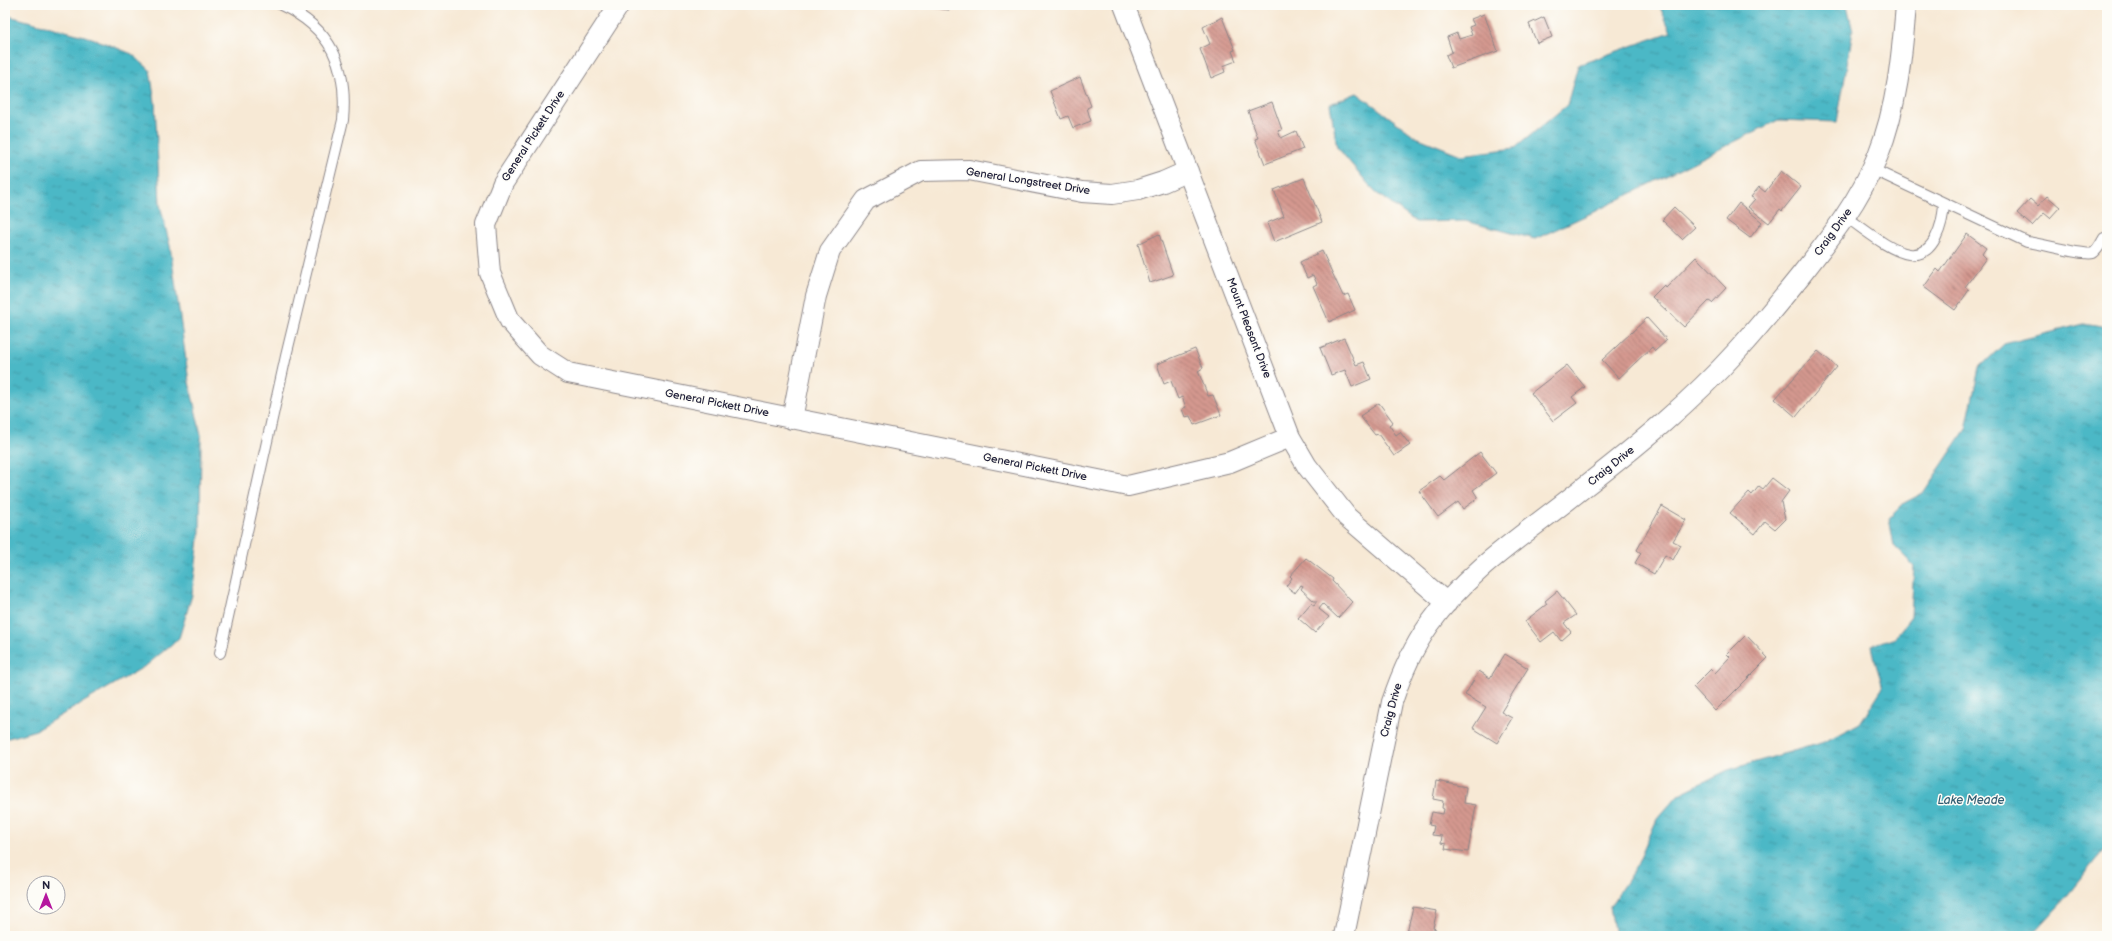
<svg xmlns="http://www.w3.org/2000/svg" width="2112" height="941" font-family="'Balsamiq Sans',sans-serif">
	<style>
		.water { fill: url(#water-ripples); stroke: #366d80 }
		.building { fill: url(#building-back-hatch) }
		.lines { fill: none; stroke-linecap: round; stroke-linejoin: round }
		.service-casing { stroke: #8c8688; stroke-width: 12 }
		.minor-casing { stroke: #8c8688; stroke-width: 22 }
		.service { stroke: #fff; stroke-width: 10 }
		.minor { stroke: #fff; stroke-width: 20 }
		.labels { text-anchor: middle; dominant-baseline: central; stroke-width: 3; stroke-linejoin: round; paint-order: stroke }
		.street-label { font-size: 11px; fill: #22223b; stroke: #fdfcf7 }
		.water-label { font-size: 12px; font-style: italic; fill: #325e73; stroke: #fdfcf7 }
	</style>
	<defs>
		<pattern id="water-ripples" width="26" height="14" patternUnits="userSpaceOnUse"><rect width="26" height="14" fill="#4bb8c6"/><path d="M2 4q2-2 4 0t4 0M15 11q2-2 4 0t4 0" fill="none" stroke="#3e95a2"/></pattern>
		<pattern id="building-back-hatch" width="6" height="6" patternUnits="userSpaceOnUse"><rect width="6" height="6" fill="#d4988f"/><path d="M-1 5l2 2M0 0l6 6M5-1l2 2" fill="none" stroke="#ac7c76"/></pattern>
	</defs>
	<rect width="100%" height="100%" fill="#fdfcf7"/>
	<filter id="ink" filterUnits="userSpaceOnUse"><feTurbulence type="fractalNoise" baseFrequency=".025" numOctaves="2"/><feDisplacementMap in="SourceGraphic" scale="8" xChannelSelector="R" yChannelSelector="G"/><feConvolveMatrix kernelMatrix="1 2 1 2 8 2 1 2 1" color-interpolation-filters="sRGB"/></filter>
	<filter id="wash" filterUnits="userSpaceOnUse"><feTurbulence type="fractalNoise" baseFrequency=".012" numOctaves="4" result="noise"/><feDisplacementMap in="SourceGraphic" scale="16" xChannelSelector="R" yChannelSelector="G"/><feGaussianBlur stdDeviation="0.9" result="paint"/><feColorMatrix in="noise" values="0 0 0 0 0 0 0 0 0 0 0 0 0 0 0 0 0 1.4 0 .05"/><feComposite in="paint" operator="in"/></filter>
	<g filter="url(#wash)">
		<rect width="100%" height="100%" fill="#f7e9d5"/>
		<path class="water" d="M1659,5H1847L1853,31L1837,122L1778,120L1600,209L1535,239L1465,221L1416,222L1375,192L1337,147L1330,104L1357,93L1416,137L1461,155L1515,148L1567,105L1578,65L1671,32Z
			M5,15L92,38L132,54L150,70L155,102L160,205L170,246L189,382L201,435L200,531L192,595L179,638L147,665L36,730L5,739Z
			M2084,324L2107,328V846L2066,897L2030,936H1615L1610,906L1637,865L1657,819L1679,794L1728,770L1824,742L1860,723L1883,687L1875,661L1872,645L1895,637L1911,617L1914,566L1894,546L1889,518L1904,503L1923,493L1966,429L1979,368L2004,344Z"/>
		<g id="blocks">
			<path class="building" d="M927,5H950L949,10L926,7Z
				M1484,14L1498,51L1451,68L1446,55L1452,52L1447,37L1457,33L1459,39L1472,35L1469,27L1474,25L1471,19Z
				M1222,17L1235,50L1232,51L1236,61L1223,66L1225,72L1211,78L1200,49L1210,44L1203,27Z
				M1544,17L1552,37L1537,43L1529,24Z
				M1080,77L1091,106L1087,108L1091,121L1073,128L1068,116L1061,119L1050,91Z
				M1272,102L1282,130L1278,131L1281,138L1296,131L1303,149L1265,164L1255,139L1258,138L1248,111Z
				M1781,171L1801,187L1782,211L1780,209L1769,223L1748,207L1755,199L1751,197L1759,187L1765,192Z
				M1304,178L1322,222L1274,242L1267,223L1284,216L1274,190Z
				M2047,196L2060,207L2050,218L2044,213L2032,226L2017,213L2030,199L2038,206Z
				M1739,203L1762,222L1750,238L1726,220Z
				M1674,207L1695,227L1682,239L1662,220Z
				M1159,234L1173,275L1150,283L1138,244Z
				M1967,234L1986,248L1982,254L1986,258L1965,287L1969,290L1955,310L1924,287L1937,269L1940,272Z
				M1322,251L1343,296L1348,294L1355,310L1329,322L1313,286L1317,284L1313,275L1307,278L1300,262Z
				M1696,257L1726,288L1712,303L1709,301L1684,327L1652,297L1664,285L1666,288Z
				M1647,318L1667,340L1655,351L1652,347L1619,378L1602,360Z
				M1344,338L1356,365L1364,362L1371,379L1352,387L1345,370L1331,375L1320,348Z
				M1195,349L1203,368L1198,371L1208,396L1213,395L1221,415L1194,425L1190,416L1185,417L1182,409L1186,407L1182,397L1178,399L1171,381L1164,384L1157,364Z
				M1818,351L1837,367L1796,417L1775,399Z
				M1567,365L1585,387L1572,397L1577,403L1553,421L1531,393Z
				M1379,403L1393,422L1389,425L1396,435L1400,432L1410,445L1394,456L1378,434L1375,435L1360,416Z
				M1480,452L1496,473L1473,490L1478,498L1463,509L1458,502L1438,517L1419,491L1440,476L1444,480Z
				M1772,478L1789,491L1781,502L1785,519L1775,529L1765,521L1755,534L1730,513L1749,492L1752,495L1759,486L1763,489Z
				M1662,506L1686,520L1673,541L1681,545L1673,560L1665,555L1654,574L1635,563L1641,553L1637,550Z
				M1306,558L1333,579L1332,581L1352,602L1338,618L1323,604L1319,609L1329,617L1315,633L1298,618L1311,603L1314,605L1317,601H1314L1301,589L1303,586L1301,585L1295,593L1286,586L1292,578L1290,576Z
				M1557,591L1576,615L1564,623L1571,632L1561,641L1554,632L1541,642L1525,621L1547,604L1545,601Z
				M1746,635L1768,658L1715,711L1693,687L1711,669L1715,673L1730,657L1727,654Z
				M1505,654L1528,668L1501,712L1512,718L1497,743L1473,728L1486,707L1465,695L1479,671L1490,678Z
				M1436,781L1466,787L1464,803L1476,805L1468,852L1445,849L1446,844L1441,843L1442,836L1432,835L1434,826L1429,825L1432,812L1443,814L1444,809L1442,808L1443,801L1433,799Z
				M1413,907L1437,911L1433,928L1436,929L1435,936H1406Z"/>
		</g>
	</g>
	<g filter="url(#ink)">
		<use href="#blocks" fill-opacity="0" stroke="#8c8688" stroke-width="1"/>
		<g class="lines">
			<defs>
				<path id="service" d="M1872,169L2027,242C2040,243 2084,256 2093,253C2098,250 2101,243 2104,238
					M1846,217C1863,228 1889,251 1909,254C1935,258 1943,222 1944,204
					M220,653L286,356L343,120C348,66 331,28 281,5"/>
				<path id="minor" d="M619,5L503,183L486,225L490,273L510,321L540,355L568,373L1128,486L1230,462L1290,437
					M1124,5L1290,437L1307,466L1347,517L1447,603
					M792,419L816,296L830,251L866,200L921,171L969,170L1082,192L1112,194L1138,190L1163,182L1188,171
					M1344,936L1392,702C1401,675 1412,649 1429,625C1468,569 1530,531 1583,488C1637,446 1691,402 1737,351C1759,327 1780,301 1801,275C1831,237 1860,200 1878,155C1897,108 1902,55 1906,5"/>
			</defs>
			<use href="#service" class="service-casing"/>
			<use href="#minor" class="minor-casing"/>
			<use href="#service" class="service"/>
			<use href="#minor" class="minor"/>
		</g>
	</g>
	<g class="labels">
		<g class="street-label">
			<text transform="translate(533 136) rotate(-57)">General Pickett Drive</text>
			<text transform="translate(1028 181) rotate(9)">General Longstreet Drive</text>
			<text transform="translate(1833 232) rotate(-54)">Craig Drive</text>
			<text transform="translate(1249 328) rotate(69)">Mount Pleasant Drive</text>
			<text transform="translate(717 403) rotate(11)">General Pickett Drive</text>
			<text transform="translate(1611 466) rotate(-39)">Craig Drive</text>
			<text transform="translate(1035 467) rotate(11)">General Pickett Drive</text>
			<text transform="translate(1391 710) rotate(-75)">Craig Drive</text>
		</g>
		<g class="water-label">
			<text x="1971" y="800">Lake Meade</text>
		</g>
	</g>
	<rect width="2112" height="941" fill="none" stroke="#fdfcf7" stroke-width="20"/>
	<g transform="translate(46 895)"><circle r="19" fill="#fdfcf7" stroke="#a5a5ac"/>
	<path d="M0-3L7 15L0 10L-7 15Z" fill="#b5179e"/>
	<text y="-6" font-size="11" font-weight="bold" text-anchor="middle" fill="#22223b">N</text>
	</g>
</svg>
